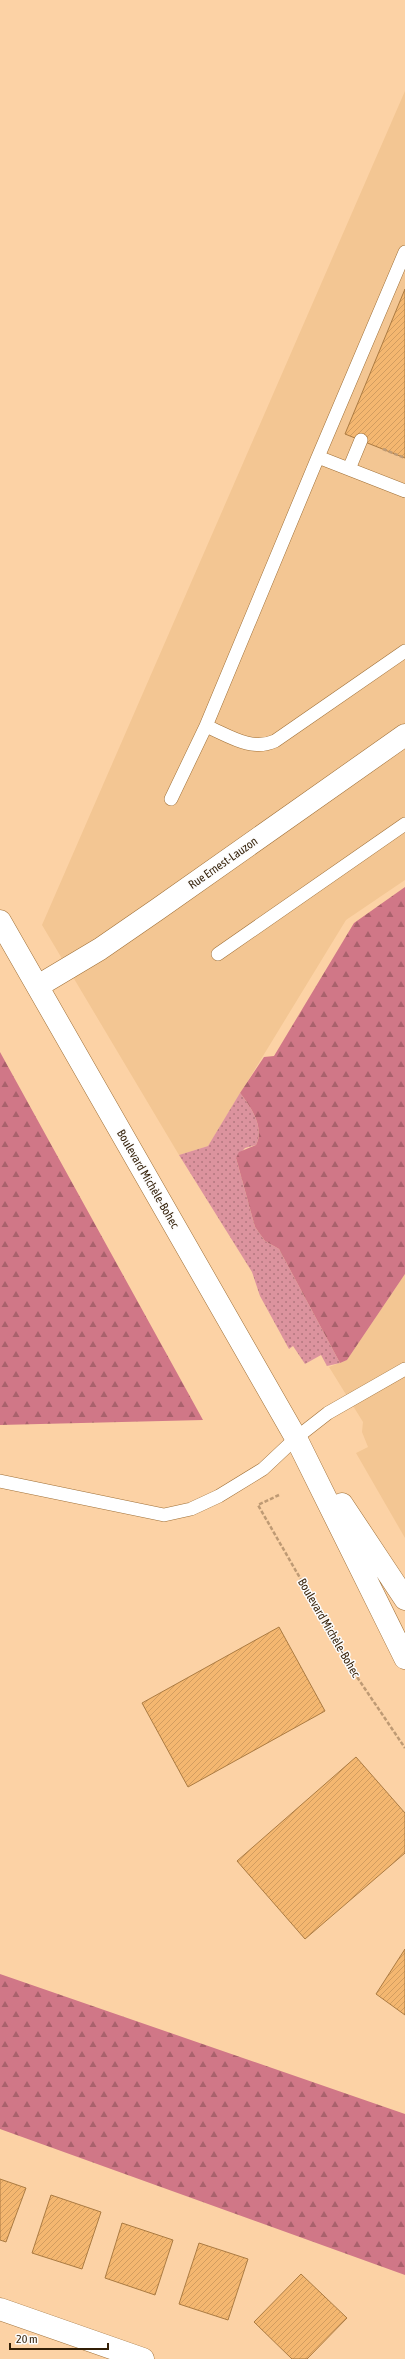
<svg xmlns="http://www.w3.org/2000/svg" width="405" height="2359" font-family="'Asap Condensed',sans-serif">
	<style>
		.built { fill: #f3c693 }
		.grass { fill: url(#grass-dots) }
		.forest { fill: url(#forest-firs) }
		.building { fill: url(#building-hatch); stroke: #ab7b42 }
		.lines { fill: none; stroke-linecap: round; stroke-linejoin: round }
		.lane-casing { stroke: #9f6f36; stroke-width: 14 }
		.street-casing { stroke: #9f6f36; stroke-width: 23 }
		.secondary-casing { stroke: #9f6f36; stroke-width: 23 }
		.path { stroke: #be9a74; stroke-width: 2.5; stroke-dasharray: 4 2; stroke-linecap: butt }
		.lane { stroke: #fff; stroke-width: 13 }
		.street { stroke: #fff; stroke-width: 22 }
		.secondary { stroke: #fff; stroke-width: 22 }
		.labels { text-anchor: middle; dominant-baseline: central; stroke-width: 3; stroke-linejoin: round; paint-order: stroke }
		.street-label { font-size: 12px; fill: #331f07; stroke: #fcfcfc }
	</style>
	<defs>
		<pattern id="grass-dots" width="8" height="8" patternUnits="userSpaceOnUse"><rect width="8" height="8" fill="#dc939e"/><path d="M2 2h.1M6 6h.1" fill="none" stroke="#b3777f" stroke-width="1.8" stroke-linecap="round"/></pattern>
		<pattern id="forest-firs" width="22" height="20" patternUnits="userSpaceOnUse"><rect width="22" height="20" fill="#d07787"/><path d="M5 1l3.5 6h-7zM16 11l3.5 6h-7z" fill="#a9616c"/></pattern>
		<pattern id="building-hatch" width="6" height="6" patternUnits="userSpaceOnUse"><rect width="6" height="6" fill="#f4b770"/><path d="M-1 1l2-2M0 6l6-6M5 7l2-2" fill="none" stroke="#d29d60"/></pattern>
	</defs>
	<rect width="100%" height="100%" fill="#fcd2a5"/>
	<path class="built" d="M405,91V880L346,920L208,1146L179,1155L42,925Z
		M405,1274V1538L356,1453L368,1447L362,1432L363,1422L329,1367L347,1360Z"/>
	<path class="grass" d="M240,1093C251,1107 265,1128 256,1145L245,1148L236,1158L255,1227L265,1241L279,1249L340,1363L327,1366L321,1355L305,1364L293,1346L289,1349L260,1296L252,1272L179,1155L208,1146Z"/>
	<path class="forest" d="M405,887V1274L347,1360L340,1363L279,1249L265,1241L255,1227L236,1158L239,1152L256,1145C265,1128 251,1107 240,1093L264,1057L274,1056L354,923Z
		M0,1052L203,1420L0,1425Z
		M0,1974L405,2114V2275L0,2129Z"/>
	<path class="building" d="M405,289V458L345,434Z
		M279,1627L325,1711L188,1787L142,1703Z
		M356,1757L405,1813V1853L305,1939L237,1861Z
		M405,1949V2015L376,1994Z
		M0,2179L26,2188L6,2242L0,2240Z
		M51,2195L101,2212L82,2269L32,2253Z
		M122,2223L173,2240L155,2295L105,2278Z
		M199,2243L248,2259L228,2320L179,2304Z
		M301,2274L347,2318L307,2359H292L254,2322Z"/>
	<g class="lines">
		<defs>
			<path id="lane" d="M318,457L405,252
				M349,469L361,440
				M405,491L318,457L206,726C228,735 251,752 275,741L405,651
				M171,799L206,726
				M218,954L405,824
				M0,1481L164,1515L191,1509L219,1496L263,1469L296,1438L328,1413L405,1369"/>
			<path id="street" d="M38,986L100,949L158,909L405,735
				M0,2309L143,2359"/>
			<path id="secondary" d="M0,921L296,1438L405,1658
				M342,1504L405,1599"/>
		</defs>
		<use href="#lane" class="lane-casing"/>
		<use href="#street" class="street-casing"/>
		<use href="#secondary" class="secondary-casing"/>
		<path class="path" d="M383,449L405,458
			M279,1495L258,1505L357,1677L405,1748"/>
		<use href="#lane" class="lane"/>
		<use href="#street" class="street"/>
		<use href="#secondary" class="secondary"/>
	</g>
	<g class="labels">
		<g class="street-label">
			<text transform="translate(223 863) rotate(-35)">Rue Ernest-Lauzon</text>
			<text transform="translate(148 1179) rotate(60)">Boulevard Michèle-Bohec</text>
			<text transform="translate(329 1628) rotate(60)">Boulevard Michèle-Bohec</text>
		</g>
	</g>
	<path d="M10 2343v6h98v-6" fill="none" stroke="#331f07" stroke-width="2"/>
	<text x="16" y="2343" font-size="12" fill="#331f07" stroke="#fcfcfc" stroke-width="3" paint-order="stroke">20 m</text>
</svg>
